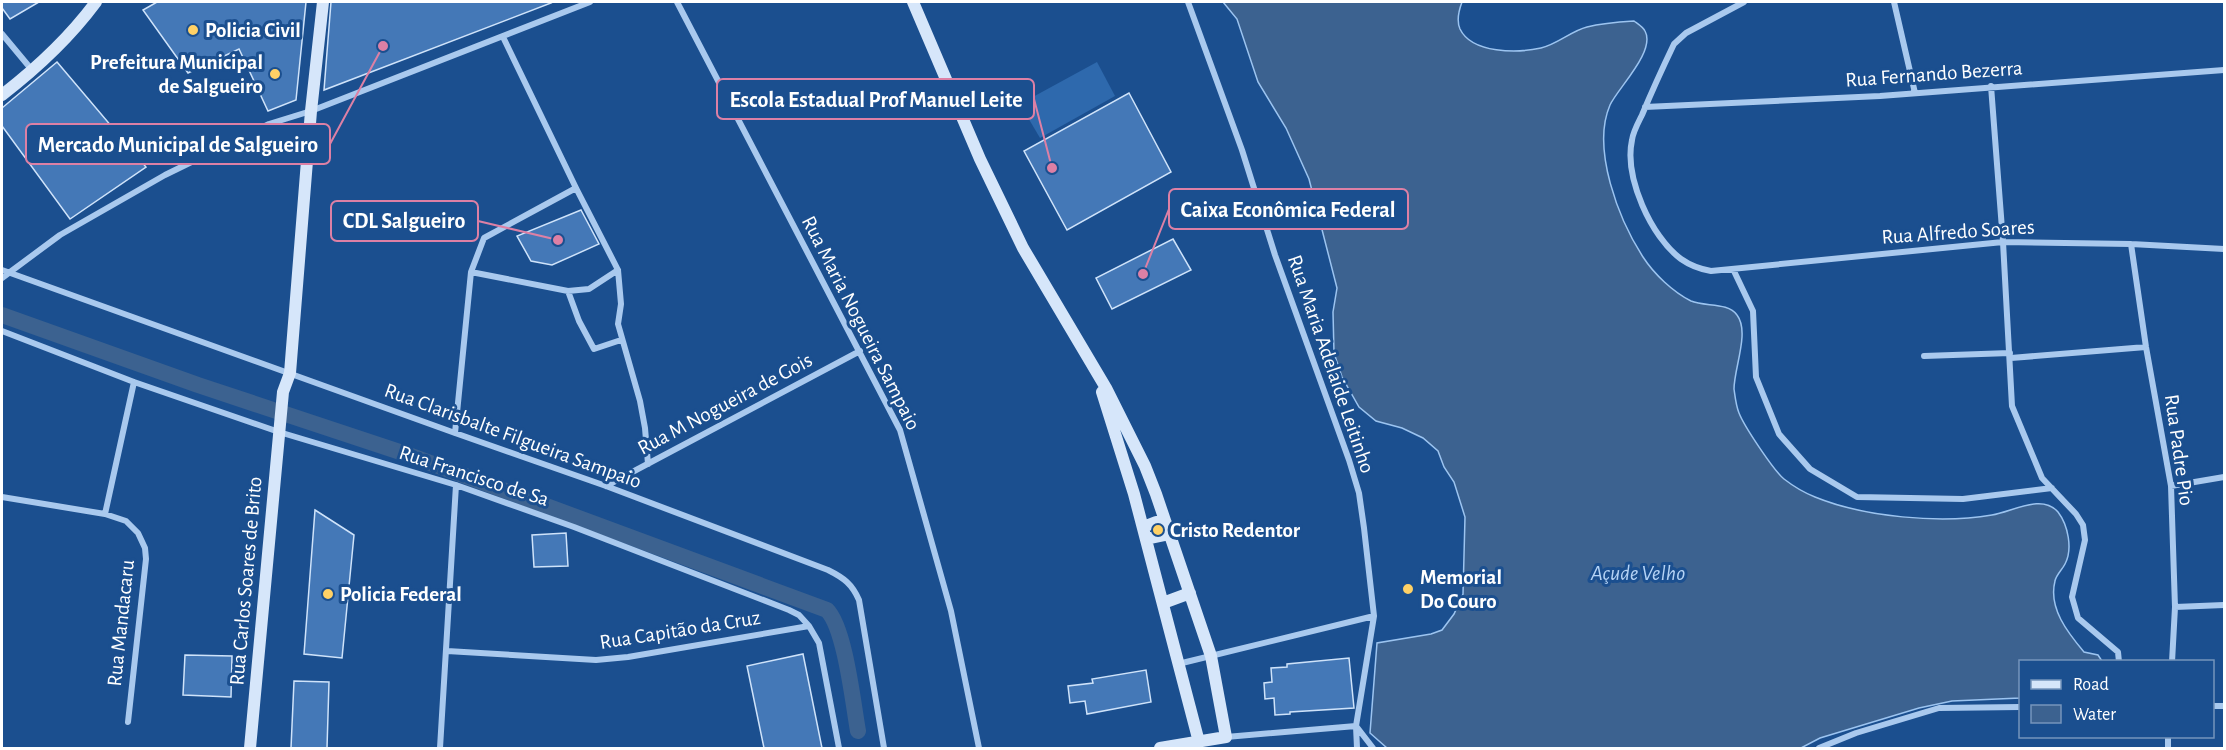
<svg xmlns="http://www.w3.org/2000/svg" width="2226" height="750" font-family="'Alegreya Sans',sans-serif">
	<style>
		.green { fill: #2e69ad }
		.water { fill: #3c6290; stroke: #9cc4f0; stroke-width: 1.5 }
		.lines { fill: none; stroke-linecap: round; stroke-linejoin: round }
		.canal { stroke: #3c6290; stroke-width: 16 }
		.building { fill: #4478b7; stroke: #cfe3fa; stroke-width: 1.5 }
		.minor { stroke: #a9c9ee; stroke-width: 6 }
		.secondary { stroke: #d6e6fa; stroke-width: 12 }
		.poi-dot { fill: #ffd166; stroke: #1b4f8f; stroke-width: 2 }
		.labels { text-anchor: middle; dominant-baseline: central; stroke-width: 6; stroke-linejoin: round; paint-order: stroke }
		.poi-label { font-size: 21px; font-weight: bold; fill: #fff; stroke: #1b4f8f; text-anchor: start }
		.street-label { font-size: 21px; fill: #fff; stroke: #1b4f8f }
		.water-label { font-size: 22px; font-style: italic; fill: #b5d3f5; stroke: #1b4f8f }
		.leader { fill: none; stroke: #dd80a5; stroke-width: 2 }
		.callout-dot { fill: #dd80a5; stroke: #1b4f8f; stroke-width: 2 }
		.callout { fill: #1b4f8f; stroke: #dd80a5; stroke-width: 2 }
		.callout-label { font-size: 22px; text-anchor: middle; font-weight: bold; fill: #fff }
	</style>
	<rect width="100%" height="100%" fill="#1b4f8f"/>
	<path class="green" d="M1097,62L1115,96L1040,138L1020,104Z"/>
	<path class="water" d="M1223,2H1462C1459,10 1456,20 1460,29C1472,54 1518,53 1541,48C1558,44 1571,31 1587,27C1603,23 1618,22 1634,21C1638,24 1643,27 1645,31C1656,51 1618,88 1610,105C1591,149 1619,220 1643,257C1654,274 1673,292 1691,301C1705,307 1728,302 1737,315C1750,332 1734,368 1734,389C1735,396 1736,406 1739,413C1744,426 1774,471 1784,479C1793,486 1805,493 1815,497C1864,517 1940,524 1992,515C2012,512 2042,493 2058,512C2068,525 2073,549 2065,564C2062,570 2056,575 2055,581C2048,608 2068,633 2084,652L2098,655L2102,661L2020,662V698L1952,701L1919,708L1820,738L1801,748H1387L1370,733L1377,643L1431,634L1442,630L1454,614L1463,594L1465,517L1454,482L1444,467L1438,451L1423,438L1402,428L1376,421L1359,407L1342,377L1334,353L1333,312L1337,288L1309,179L1286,128L1258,82L1237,19Z"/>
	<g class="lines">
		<path class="canal" d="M2,315L198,385L406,454L827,610C845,628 853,703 858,731"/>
	</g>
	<path class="building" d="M2,2H39L10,19L2,8Z
		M157,2H306L296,100L268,111L239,49L188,73L143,10Z
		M331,2H550L551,3L324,90Z
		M57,62L146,167L70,219L2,126V108Z
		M1129,93L1171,172L1067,230L1024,151Z
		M581,210L599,244L552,265L531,261L517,236Z
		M1173,239L1191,270L1112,309L1096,278Z
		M315,510L354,535L342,658L304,654Z
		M566,533L568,566L534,567L532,535Z
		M803,654L822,748H764L747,666Z
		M185,655L232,656L231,697L183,695Z
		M1349,658L1354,708L1290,712V714L1275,715L1274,698L1265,699L1264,683L1272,682L1271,668L1287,667V664Z
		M1146,670L1151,702L1087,714L1085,701L1070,703L1068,686L1093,683L1092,679Z
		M294,681L329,682L327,748H291Z"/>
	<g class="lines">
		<path class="minor" d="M677,2L900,430L951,611L979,748
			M1188,2L1242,150L1275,255L1349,460L1359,493L1364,528L1374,616L1356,726L1357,748
			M1744,2L1686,33L1674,44C1663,67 1652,91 1642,115C1638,123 1633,132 1632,140C1624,177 1651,237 1681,259C1691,266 1699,269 1711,271L2003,242L2131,244L2224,249
			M1894,2L1915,93
			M2,34L32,70
			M503,37L576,188L618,270L621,304L618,324L640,401L645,428L648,464
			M1991,86L2003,242L2012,406L2042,478L2076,514L2083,525L2085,540L2072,597L2078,618L2118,652L2119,662
			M1645,107L1880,96L2224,70
			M2131,244L2146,347L2171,486L2175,607L2172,662
			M1733,269L1753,311L1756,377L1779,434L1810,469L1857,497L1963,499L2052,488
			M2,270L455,433L606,486L828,570C844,578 852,584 859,600L884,748
			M471,272L568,291L589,289L618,270
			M2,278L60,235L165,175L269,124L311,111L590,2
			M568,291L579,321L594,349L621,340
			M2,331L134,382L279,432L456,485L574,527L789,610L799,615L809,626L819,643L839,748
			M1924,356L2010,353
			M2011,358L2146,347
			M455,433L471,272L484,238L576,188
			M606,486L860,351
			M2171,486L2224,477
			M2,497L105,514L126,521L138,533L145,548L146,559L128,722
			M105,514L134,382
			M2175,607L2224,605
			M447,651L596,660L628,657L809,626
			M1178,664L1374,616
			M2212,706H2224
			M1226,737L1356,726L1373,748
			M440,748L456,485
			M1819,748L1856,733L1939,708L2020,707
			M2168,748V736"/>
		<path class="secondary" d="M913,2L980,159L1023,248L1106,388L1145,466L1156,494L1211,656L1226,737L1160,748
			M2,95C37,68 70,37 96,2
			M1102,392L1134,494L1199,742
			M1143,527L1156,522L1166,523
			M1146,539L1170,534
			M1163,603L1190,593
			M250,748L283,392L290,373L311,111L323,2"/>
	</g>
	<g class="poi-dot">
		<circle cx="193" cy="30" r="6"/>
		<circle cx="275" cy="74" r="6"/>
		<circle cx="1158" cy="530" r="6"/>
		<circle cx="1408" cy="589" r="6"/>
		<circle cx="328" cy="594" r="6"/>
	</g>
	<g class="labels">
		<g class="poi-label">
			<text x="205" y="30">Policia Civil</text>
			<text x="263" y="62" text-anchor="end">Prefeitura Municipal<tspan x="263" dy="24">de Salgueiro</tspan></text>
			<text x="1170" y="530">Cristo Redentor</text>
			<text x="1420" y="577">Memorial<tspan x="1420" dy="24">Do Couro</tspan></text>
			<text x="340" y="594">Policia Federal</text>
		</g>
		<g class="street-label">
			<text transform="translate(1934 74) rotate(-4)">Rua Fernando Bezerra</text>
			<text transform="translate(1958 232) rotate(-4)">Rua Alfredo Soares</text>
			<text transform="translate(861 323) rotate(63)">Rua Maria Nogueira Sampaio</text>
			<text transform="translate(1331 364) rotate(71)">Rua Maria Adelaide Leitinho</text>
			<text transform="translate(725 404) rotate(-28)">Rua M Nogueira de Gois</text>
			<text transform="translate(513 436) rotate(20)">Rua Clarisbalte Filgueira Sampaio</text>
			<text transform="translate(2179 450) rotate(82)">Rua Padre Pio</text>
			<text transform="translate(474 476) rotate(18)">Rua Francisco de Sa</text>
			<text transform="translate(246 581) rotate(-85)">Rua Carlos Soares de Brito</text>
			<text transform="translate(121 623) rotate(-84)">Rua Mandacaru</text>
			<text transform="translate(680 630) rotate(-9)">Rua Capitão da Cruz</text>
		</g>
		<g class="water-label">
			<text x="1638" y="573">Açude Velho</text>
		</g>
	</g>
	<path class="leader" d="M1052 168L1034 99M383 46L330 144M1143 274L1169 209M558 240L478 221"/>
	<g class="callout-dot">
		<circle cx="1052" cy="168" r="6"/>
		<circle cx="383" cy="46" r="6"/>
		<circle cx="1143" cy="274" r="6"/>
		<circle cx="558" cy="240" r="6"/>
	</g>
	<g class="callout">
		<rect x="717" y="79" width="317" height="40" rx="6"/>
		<rect x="26" y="124" width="304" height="40" rx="6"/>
		<rect x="1169" y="189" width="239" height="40" rx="6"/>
		<rect x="331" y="201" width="147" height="40" rx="6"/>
	</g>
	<g class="callout-label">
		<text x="876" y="107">Escola Estadual Prof Manuel Leite</text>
		<text x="178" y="152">Mercado Municipal de Salgueiro</text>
		<text x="1288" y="217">Caixa Econômica Federal</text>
		<text x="404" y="228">CDL Salgueiro</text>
	</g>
	<rect width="2226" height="750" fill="none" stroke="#ffffff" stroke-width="6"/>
	<rect x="2019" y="660" width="195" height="78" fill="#1b4f8f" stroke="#7695bc" stroke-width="1.5"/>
	<rect x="2031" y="680" width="30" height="9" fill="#d6e6fa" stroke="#7695bc" stroke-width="1.5"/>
	<text x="2073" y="690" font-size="18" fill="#ffffff">Road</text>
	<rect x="2031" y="705" width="30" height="18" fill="#3c6290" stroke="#7695bc" stroke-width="1.5"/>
	<text x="2073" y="720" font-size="18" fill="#ffffff">Water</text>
</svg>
